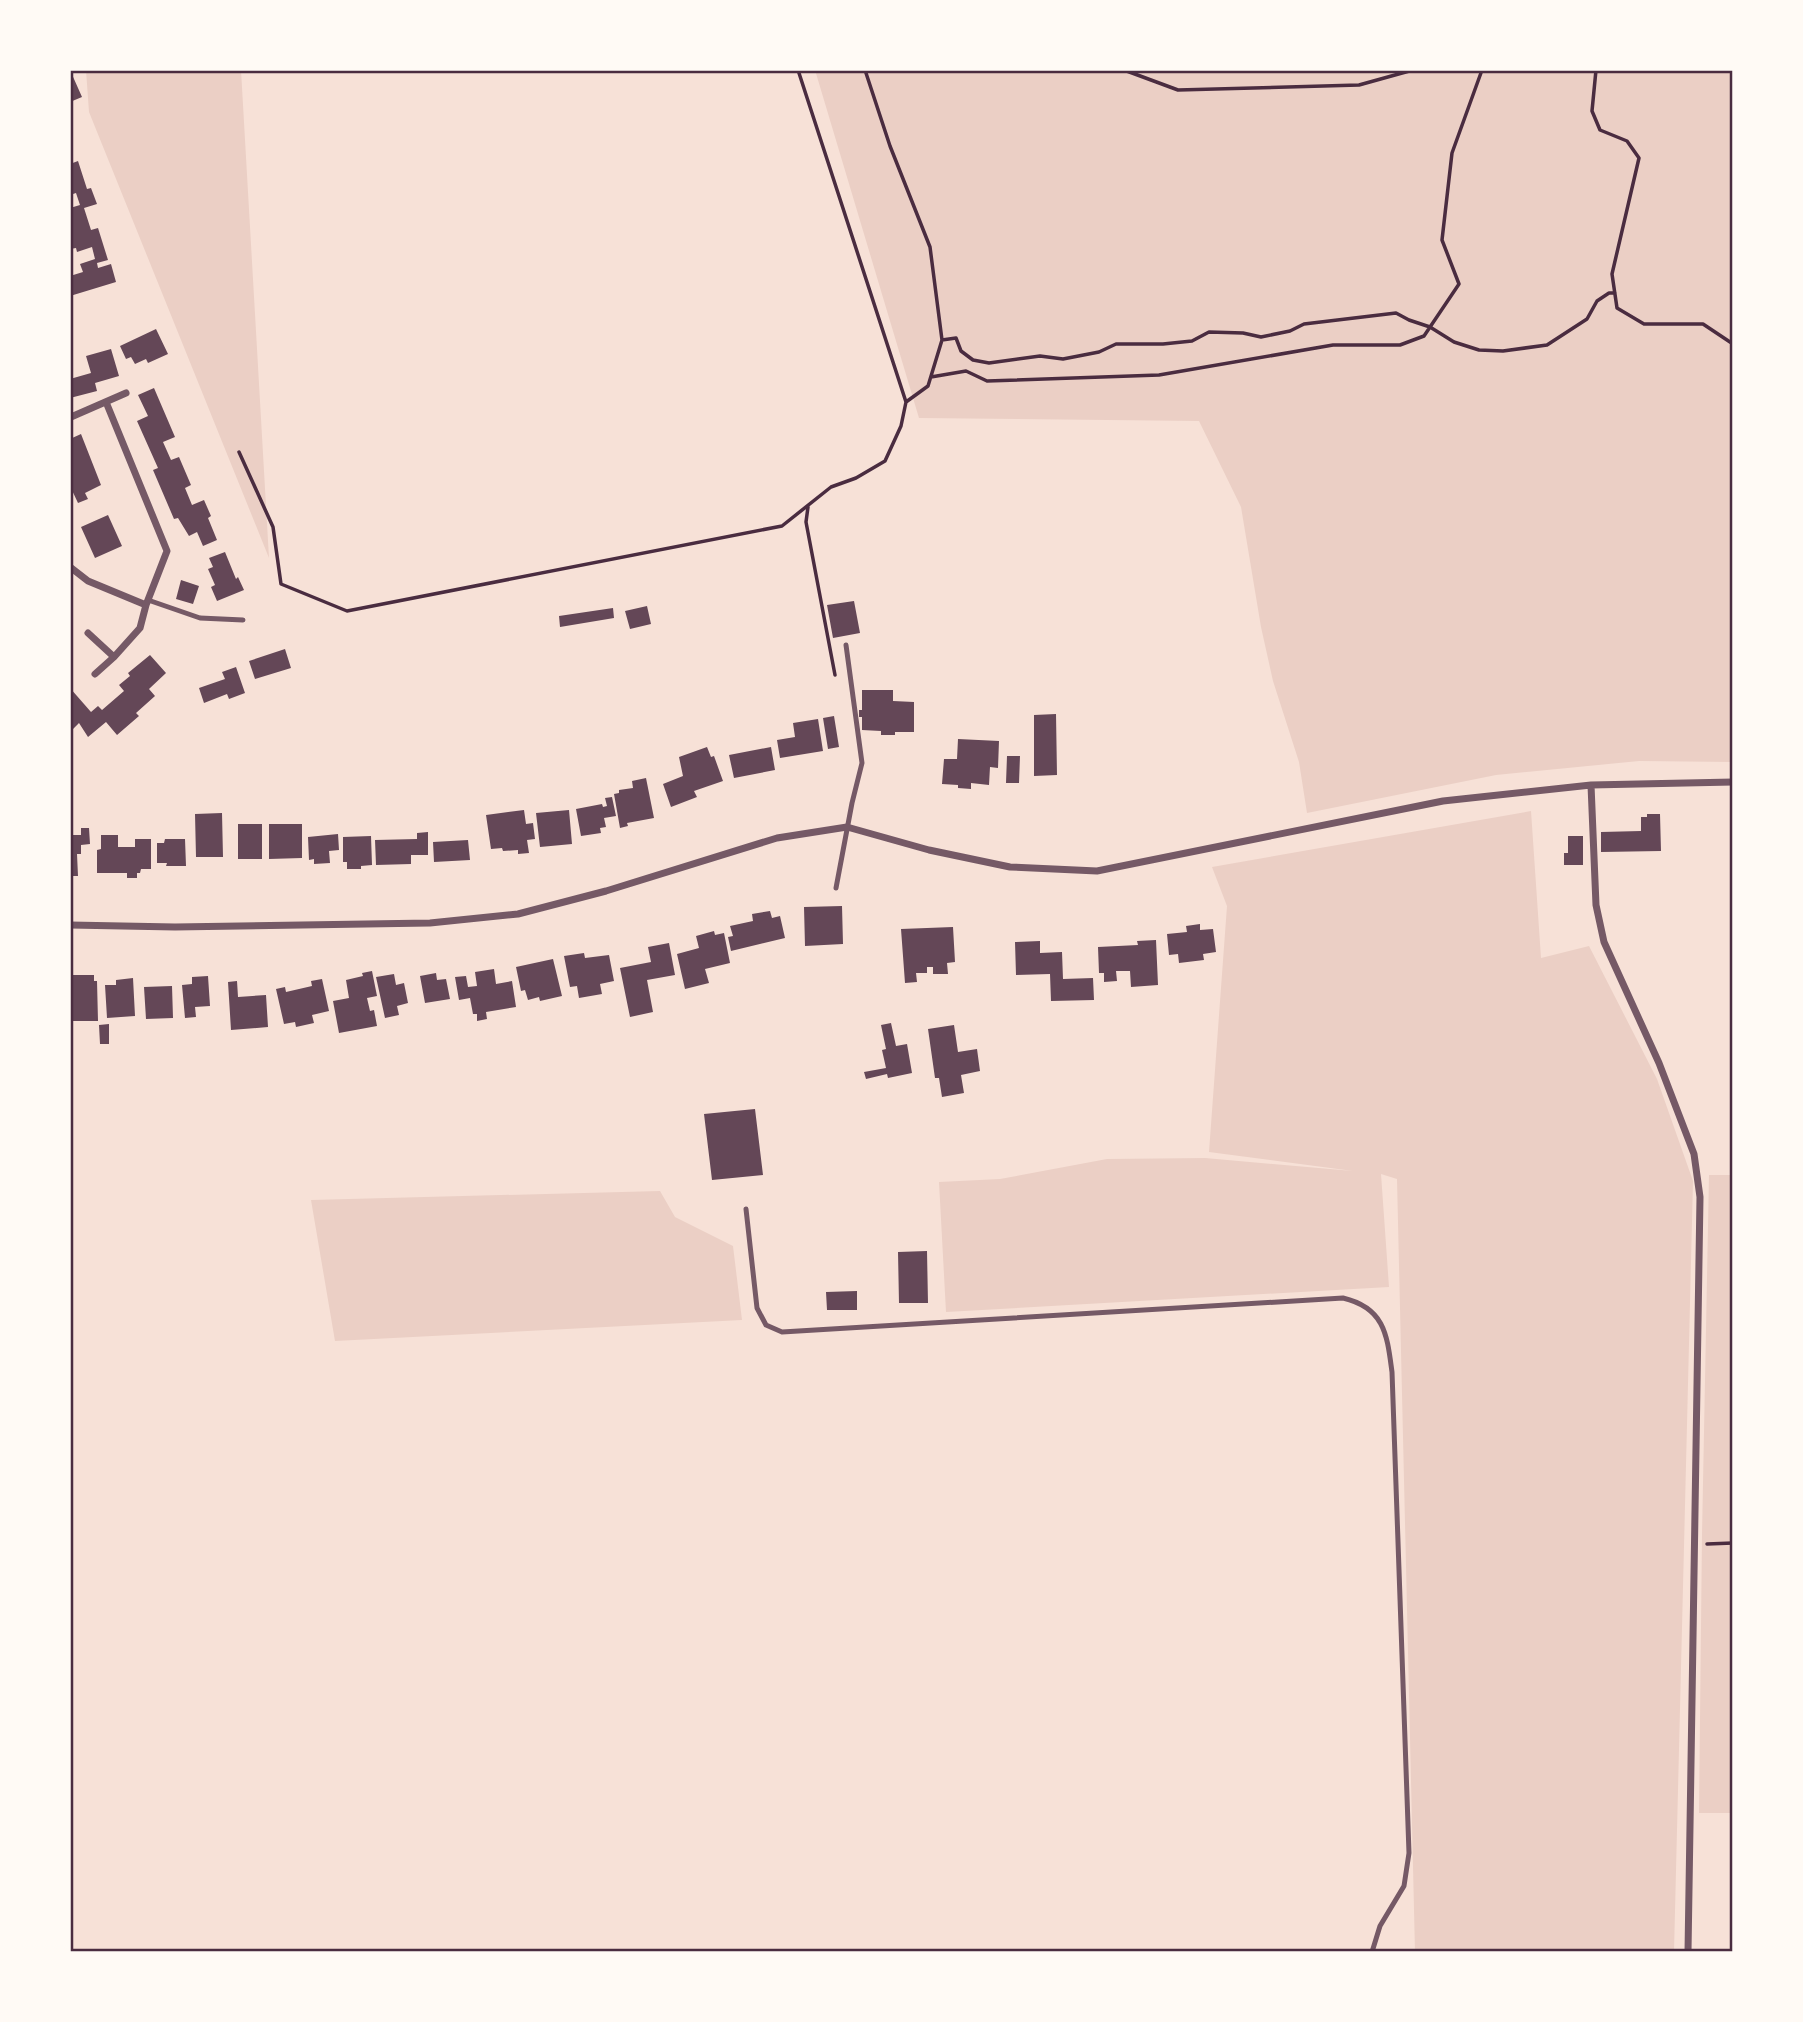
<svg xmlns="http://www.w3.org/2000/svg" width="1803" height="2022" font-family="Merriweather,serif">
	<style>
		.green { fill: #ebcfc5 }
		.building { fill: #644757 }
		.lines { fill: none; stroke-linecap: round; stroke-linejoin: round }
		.path { stroke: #4a2c40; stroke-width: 3.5 }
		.service { stroke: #755966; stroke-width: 5 }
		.minor { stroke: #755966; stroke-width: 7 }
		.neatline { fill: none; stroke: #4a2c40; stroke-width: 2.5 }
	</style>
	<rect width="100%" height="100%" fill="#f7e1d7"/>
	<path class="green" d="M86,70H241L269,558L89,112Z
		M815,70H1696L1701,72L1733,73V762L1639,761L1496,775L1307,813L1299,762L1273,681L1261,627L1241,507L1199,421L919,418Z
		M1531,811L1541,958L1589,946L1657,1079L1693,1181L1674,1952H1415L1397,1179L1381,1174L1389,1287L946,1312L939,1182L1000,1179L1107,1159L1205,1158L1353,1171L1209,1152L1227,906L1212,867Z
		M1709,1175H1733V1813H1699L1702,1535Z
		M660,1191L675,1217L733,1246L742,1320L335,1341L311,1200Z"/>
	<path class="building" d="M70,70L82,97L70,102Z
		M78,161L87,189L91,188L97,204L84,208L91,230L98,228L108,260L97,263L98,268L111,264L116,282L70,296V276L83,272L80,264L95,259L92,247L77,252L76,248L70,249V233L73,232L70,221V208L80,205L76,193L70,195V164Z
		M156,329L168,354L148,363L146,359L135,364L131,357L126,359L120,346Z
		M111,349L119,376L95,383L97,391L70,398V379L91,373L86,356Z
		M154,388L175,437L163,442L171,460L179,457L191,485L185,488L192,505L204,500L211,516L208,518L217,540L203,546L197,532L189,536L178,518L174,519L153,470L158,468L137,421L148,416L138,395Z
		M81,434L101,485L85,493L88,499L78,503L70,486V439Z
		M108,515L122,546L95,558L81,527Z
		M225,552L236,579L238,577L244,590L217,601L211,587L215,585L208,569L213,567L209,558Z
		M181,580L199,586L193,604L176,599Z
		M854,601L860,633L833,638L827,605Z
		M647,606L651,624L630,629L625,611Z
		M613,608L614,618L560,627L559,616Z
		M285,649L291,668L255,679L249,661Z
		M150,655L166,673L149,689L155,696L136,713L139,716L117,735L106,722L88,737L79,723L70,732V688L91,712L98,706L102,710L124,691L119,685L130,676L128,673Z
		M236,667L245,693L229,699L227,694L204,703L199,688L225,679L222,672Z
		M862,690H893V701L914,702V732H895V735H881V731L862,730V717H859V710H862Z
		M1056,714L1057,775L1034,776V715Z
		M834,716L839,747L828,749L823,718Z
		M818,719L823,751L780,758L777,740L795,737L793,723Z
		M958,739L999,741L998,768L990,767L989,785L971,783V789L958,788V785L942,784L944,759H957Z
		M707,747L711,757L714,756L723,781L694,791L697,797L671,807L663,784L683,776L679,757Z
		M771,747L775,770L734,778L729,755Z
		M1007,756H1020L1019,783H1006Z
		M646,778L654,818L627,823L628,826L620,828L614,794L619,793V790L633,788L632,781Z
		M612,797L616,816L604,818L606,827L600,828L601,833L581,836L576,809L602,804L603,807L607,806L605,798Z
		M524,810L526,824L533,823L535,839L527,840L529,853L518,854V850L503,851L502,848L491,849L486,815Z
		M569,810L572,844L540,847L536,813Z
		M222,813L223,857H196L195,814Z
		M1647,814H1660L1661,851L1601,852V832L1641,831V817H1647Z
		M238,824H262V859H238Z
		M269,824H302V858L269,859Z
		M81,828H89L90,844L81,845V854H77L78,876H70V835H81Z
		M428,832V855H411V864L376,865L375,840L417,839V833Z
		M338,834L339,850L329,851L330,863L314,864V859L309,860L308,837Z
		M101,835H118V847H135V839H151V869H141L140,873H137V878H127V873H97V850L101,849Z
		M371,836L372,865L361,866V869H347V862H343V837Z
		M1568,836H1583V865H1564V853H1568Z
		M165,839H185L186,866H166L167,863H157V843H164Z
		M468,840L470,860L434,862L433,842Z
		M842,906L843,944L805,946L804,907Z
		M770,911L772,918L780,916L785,938L731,951L728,937L733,936L730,926L753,921L752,914Z
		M1200,924V930L1213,929L1216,952L1203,954L1204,960L1179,963L1178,954L1169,955L1167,934L1187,932L1186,926Z
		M953,927L955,962L947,963L948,974H933V967H927V973H916L917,982L905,983L901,929Z
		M714,931L715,935L724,933L730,963L705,969L709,983L685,989L677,954L699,948L696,936Z
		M1156,940L1158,985L1131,987L1130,971H1116L1117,981L1104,982V973H1099L1098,947L1138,945L1137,941Z
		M1040,941V953L1062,952L1063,979L1093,978L1094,1000L1051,1001L1050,974L1016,975L1015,942Z
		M669,943L675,975L647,980L653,1012L630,1017L620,968L651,962L648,947Z
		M584,953L585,958L609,955L614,981L600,984L602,994L579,998L577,986L570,987L564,956Z
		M553,959L562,996L540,1001L539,997L528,1000L525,990L521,991L516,967Z
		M494,969L496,984L512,981L516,1007L486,1012L487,1019L477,1021V1014H473L470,998L459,1000L455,977L466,976L468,987L477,986L475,972Z
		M372,971L377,996L367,998L370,1011L374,1010L377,1026L339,1033L333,1001L349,998L346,980L363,976L362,973Z
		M436,973L437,980L446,979L450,999L425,1003L420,976Z
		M394,974L396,985L404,983L408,1003L397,1006L399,1015L385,1018L376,977Z
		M73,975H94V981H97L98,1021H70V978H73Z
		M208,976L210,1006L195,1007L196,1017L185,1018L182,985L192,984V977Z
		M133,978L135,1016L107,1018L105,985H116V980Z
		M322,979L329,1011L312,1015L314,1023L296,1027L295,1022L284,1024L276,989L285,987L286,992L312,986L311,981Z
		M237,981L238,997L266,995L268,1027L231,1030L228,982Z
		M172,986L173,1018L146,1019L144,987Z
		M891,1023L896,1046L907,1044L912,1073L888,1078L887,1074L866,1079L864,1072L886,1068L882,1050L886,1049L881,1025Z
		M109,1024V1044H100L99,1025Z
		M954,1025L958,1052L977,1049L980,1071L961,1075L964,1093L942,1097L939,1078H935L928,1029Z
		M755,1109L763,1175L712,1180L704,1114Z
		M927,1251L928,1303H899L898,1252Z
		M857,1291V1310H827L826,1292Z"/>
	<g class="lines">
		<path class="path" d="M865,70L890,146L930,247L942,340L928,386L906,402
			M1124,70L1178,90L1359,85L1413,70
			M1596,70L1592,111L1600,130L1627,141L1639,158L1612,274L1617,308L1644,324H1703L1733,344
			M942,340L956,338L961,351L973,360L989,363L1040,356L1063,359L1099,352L1116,344H1163L1192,341L1209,332L1243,333L1261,337L1290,331L1304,324L1396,313L1409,320L1430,327L1454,342L1479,350L1503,351L1547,345L1587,319L1597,301L1609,293H1615
			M931,377L966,371L987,381L1159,375L1333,345H1400L1424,336L1459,284L1442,240L1452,153L1482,70
			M239,452L273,527L281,584L347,611L782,526L831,487L856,478L885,461L901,426L906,402L798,70
			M808,507L806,522L835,675
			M1707,1544L1733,1543"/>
		<path class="service" d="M148,600L200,618L243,620
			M836,888L852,803L862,763L846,645
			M746,1209L757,1308L766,1325L782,1332L1343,1298C1385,1308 1387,1335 1392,1372L1409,1853L1404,1886L1380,1926L1372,1952"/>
		<path class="minor" d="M71,417L126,393
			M70,567L88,581L146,605
			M88,633L114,657
			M95,674L114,657L140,628L146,605L167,551L106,402
			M1591,785L1596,905L1604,942L1659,1063L1694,1154L1700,1197L1688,1952
			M70,925L175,927L430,923L518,914L606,891L777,838L847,827L929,850L1010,867L1097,871L1443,801L1591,785L1733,782"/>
	</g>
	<rect width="1803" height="2022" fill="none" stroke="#fffaf5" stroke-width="144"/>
	<rect x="72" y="72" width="1659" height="1878" class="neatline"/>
</svg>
